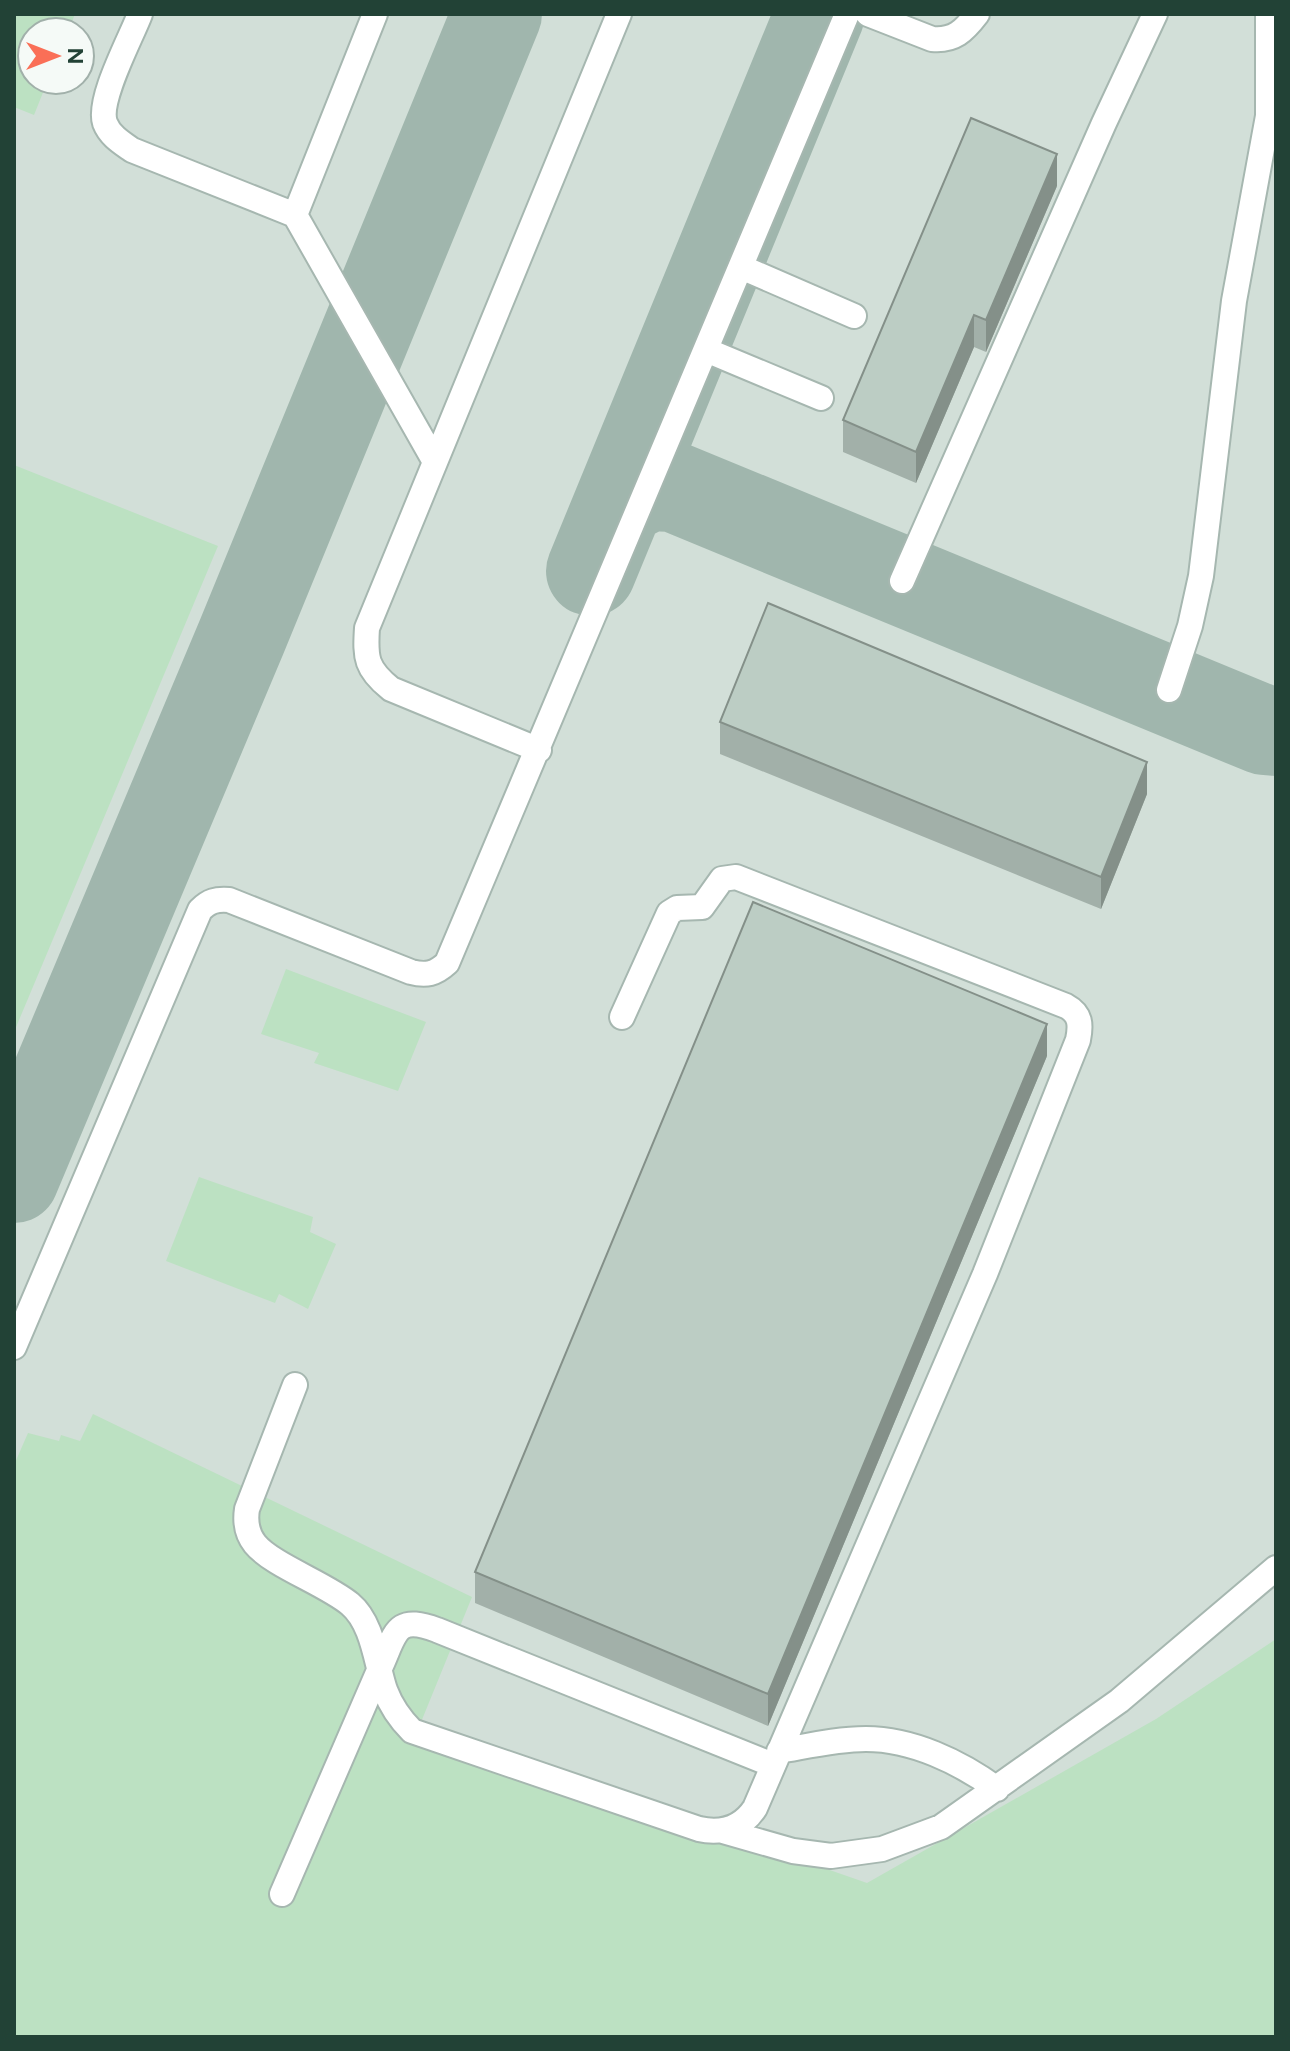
<svg xmlns="http://www.w3.org/2000/svg" width="1290" height="2051" font-family="Figtree,sans-serif">
	<style>
		.built { fill: #d2dfd8; fill-rule: evenodd }
		.green { fill: #bce1c2 }
		.lines { fill: none; stroke-linecap: round; stroke-linejoin: round }
		.taxiway { stroke: #a0b6ad; stroke-width: 90 }
		.minor-casing { stroke: #a6b7b0; stroke-width: 28 }
		.minor { stroke: #fff; stroke-width: 24 }
		.wall { fill: #a2b0a9 }
		.shaded-wall { fill: #849089 }
		.building { fill: #bccdc4; stroke: #849089; stroke-width: 2 }
	</style>
	<rect width="100%" height="100%" fill="#e4eee9"/>
	<path class="built" d="M14,14H1276V2037H14ZM32,32H80V80H32Z"/>
	<path class="green" d="M14,14H75L68,32H32V80H48L34,115L14,107Z
		M14,465L218,546L14,1032Z
		M286,969L426,1022L398,1091L314,1063L319,1053L261,1034Z
		M199,1177L313,1217L310,1232L336,1244L308,1309L279,1294L275,1303L166,1261Z
		M93,1414L472,1597L419,1727L867,1883L1156,1719L1276,1639V2037H14V1465L28,1433L59,1441L61,1435L80,1441Z"/>
	<g class="lines">
		<path class="taxiway" d="M620,501L649,486L674,487L1264,730L1276,731
			M591,571L820,14
			M14,1178L242,636L497,14"/>
		<defs>
			<path id="minor" d="M140,14C131,38 97,100 105,123C110,136 122,143 132,150L295,215L375,14
				M868,14L932,39C954,41 964,31 977,14
				M295,215L434,460
				M741,267L854,316
				M706,350L821,398
				M902,581L1104,123L1155,14
				M1169,690L1190,626L1201,576L1234,301L1268,116V16
				M539,750L391,689C366,669 365,658 367,628L619,14
				M14,1347L200,910C209,901 216,899 229,900L411,972C426,976 435,974 447,963L847,14
				M295,1385L247,1509C245,1522 247,1534 255,1544C272,1565 326,1584 350,1604C373,1623 376,1663 385,1690C391,1706 400,1719 412,1731L699,1829C721,1834 742,1828 755,1808L985,1274L1078,1040C1081,1025 1081,1014 1066,1006L736,877L722,879L702,907L677,908L669,913L622,1017
				M779,1751C808,1746 837,1739 866,1739C912,1739 960,1762 997,1789
				M723,1831L793,1851L831,1856L882,1849L941,1827L1119,1701L1276,1568
				M282,1894L380,1668C396,1634 394,1614 437,1630L773,1765"/>
		</defs>
		<use href="#minor" class="minor-casing"/>
		<use href="#minor" class="minor"/>
	</g>
	<path class="wall" d="M1057,186L986,352L974,347L916,483L843,452V420Z
		M720,722L1147,794L1101,909L720,754Z
		M1047,1056L768,1726L475,1603V1572Z"/>
	<path class="shaded-wall" d="M1057,154V186L986,352V320Z
		M974,315V347L916,483V452Z
		M1147,762V794L1101,909V877Z
		M1047,1024V1056L768,1726V1694Z"/>
	<path class="building" d="M971,118L1057,154L986,320L974,315L916,452L843,420Z
		M768,603L1147,762L1101,877L720,722Z
		M753,902L1047,1024L768,1694L475,1572Z"/>
	<rect width="1290" height="2051" fill="none" stroke="#224236" stroke-width="32"/>
	<g transform="translate(56 56) rotate(90)"><circle r="38" fill="#f5faf7" stroke="#a1b0aa" stroke-width="2"/>
	<path d="M0-6L14 30L0 20L-14 30Z" fill="#fa6f57"/>
	<text y="-12" font-size="22" font-weight="bold" text-anchor="middle" fill="#224236">N</text>
	</g>
</svg>
